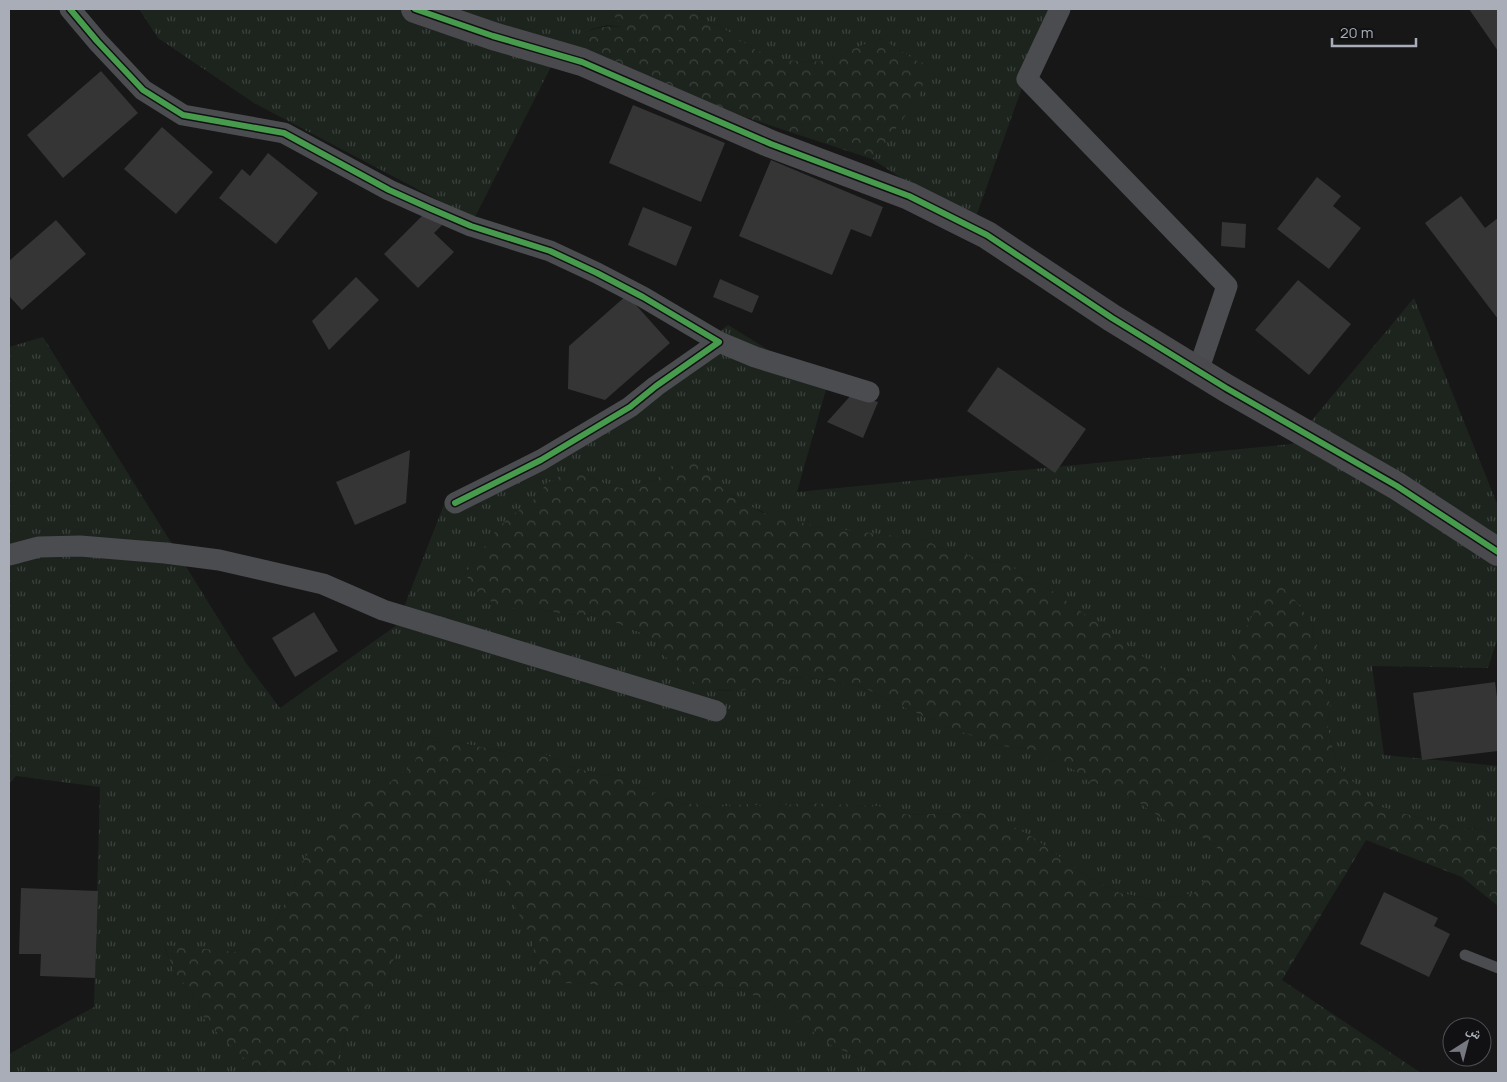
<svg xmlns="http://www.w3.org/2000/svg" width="1507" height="1082" font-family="Manrope,'Noto Naskh Arabic',sans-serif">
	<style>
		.grass { fill: url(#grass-tufts) }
		.forest { fill: url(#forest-crowns) }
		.building { fill: #353536 }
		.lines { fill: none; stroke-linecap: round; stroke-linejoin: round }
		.lane { stroke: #4b4c50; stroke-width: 11 }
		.street { stroke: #4b4c50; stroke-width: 21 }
		.secondary { stroke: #4a4a4e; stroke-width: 28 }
		.cycleway-casing { stroke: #111113; stroke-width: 9 }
		.cycleway { stroke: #469c4c; stroke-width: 6 }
	</style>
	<defs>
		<pattern id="grass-tufts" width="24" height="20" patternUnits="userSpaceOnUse" patternTransform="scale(1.25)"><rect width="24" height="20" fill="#1d241e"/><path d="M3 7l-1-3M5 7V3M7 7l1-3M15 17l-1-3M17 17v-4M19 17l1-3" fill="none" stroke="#3b413d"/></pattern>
		<pattern id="forest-crowns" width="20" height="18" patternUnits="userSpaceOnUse" patternTransform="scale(1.25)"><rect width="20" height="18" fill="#1d241e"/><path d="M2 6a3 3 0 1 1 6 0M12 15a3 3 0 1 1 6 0" fill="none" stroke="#3b413d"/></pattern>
	</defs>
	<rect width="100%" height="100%" fill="#171717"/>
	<path class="grass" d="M139,9H609L624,27L607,25L592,29L557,55L474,219L254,103L158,38Z
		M696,9H1050L973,225L872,159L884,145L929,65L915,60L882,39C863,43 847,53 829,59C810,65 776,60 758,51C747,46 739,39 729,32C717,24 703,23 696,9Z
		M1414,298L1498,506V637L1488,668L1372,666L1384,755L1498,766V838L1480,828L1461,829L1377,806L1343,772L1335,758L1327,724L1330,706L1325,674L1310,620L1288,591L1260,594L1250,622L1240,636L1235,652L1221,680L1201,683L1164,670L1149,662L1054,592L1021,574L1006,562L990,563L956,551L940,548L926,540C870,533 780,529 734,497C724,491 717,481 710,472L667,469L656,480L620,488L603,483L572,469L546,484L537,497L507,519L497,529L466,573L516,609H537L564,614L599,616L644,634L656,642L663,655L676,664L685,676L719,690L734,691L773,686L792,677L822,679L862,687L923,716L994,745L1038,751L1048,759L1073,769L1090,782L1120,790L1163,819L1175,823L1189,833L1201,837L1216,845L1221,859L1194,893L1160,901L1120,893L1099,883L1079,871L1031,836L978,812L910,815L894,812L878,806L803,803L767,807L749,804L718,807L681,803L665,799L649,790L612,776L573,768L541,752L523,755L424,736L414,764L345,817L302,862L292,890L278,916L261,939L236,952L164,946L175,974L192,992L206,1022L252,1065L246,1073H9V1054L94,1007L100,787L16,776L9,784V347L43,337L246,663L280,708L397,625L445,502L553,453L728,325L827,386L797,492L1292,444Z
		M493,871L506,880L532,937L535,960L542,972L557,983L590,984L608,987L625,985L661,992L698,986L737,989L765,1000L793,1017L835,1048L850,1053L863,1063L886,1073H332L348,1031L389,979L392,963L399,947L419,919L463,890L478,877Z"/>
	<path class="forest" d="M609,9H696C703,23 717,24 729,32C739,39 747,46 758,51C776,60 810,65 829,59C847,53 863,43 882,39L915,60L929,65L919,97L884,145L872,159L557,55C582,35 590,24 623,27Z
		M680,461H695L710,472L720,484L733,497L761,512L815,526L926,540L940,548L956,551L990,563L1006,562L1021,574L1054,592L1149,661L1164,670L1201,683L1221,680L1235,652L1240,636L1250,622L1260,594L1275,584L1288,591L1310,620L1325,674L1330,706L1327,724L1335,758L1343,772L1377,806L1461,829L1480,828L1498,838V906L1462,877L1366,840L1282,980L1421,1073H886L863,1063L850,1053L835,1048L793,1017L765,1000L737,989L698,986L661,992L625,985L608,987L590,984L557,983L542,973L535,960L532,937L517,911L506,880L493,871L478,877L463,890L419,919L399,948L392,963L389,979L348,1031L332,1073H246L251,1065L206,1022L192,992L175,974L164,945L236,952L261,939L278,916L292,890L302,862L321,835L414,764L424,736L523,755L541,752L573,768L612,776L649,790L665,799L681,803L718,807L749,804L767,807L803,803L878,806L894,812L910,815L978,812L995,817L1031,836L1079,871L1099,883L1120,893L1160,901L1194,893L1221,859L1216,845L1201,837L1189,833L1175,823L1163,819L1120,790L1090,782L1073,769L1048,759L1038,751L994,745L923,716L862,687L822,679L792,677L773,686L756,689L734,691L700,687L685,676L676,664L663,655L656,642L644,634L599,616L564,614L537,609H516L496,605L471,587L466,573L497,529L507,519L537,497L546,484L572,469L603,483L620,488L656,480L667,469Z"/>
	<path class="building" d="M1469,9H1498V51Z
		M101,71L138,113L63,178L27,135Z
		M633,105L725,143L701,202L609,163Z
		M162,127L213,172L176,214L124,169Z
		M268,153L318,193L276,244L219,198L242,169L250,176Z
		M771,160L883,207L871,237L851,229L832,275L739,236Z
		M1317,177L1341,196L1333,206L1361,228L1329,269L1277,229Z
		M1461,196L1485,228L1498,218V319L1425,223Z
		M643,207L692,227L676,266L628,245Z
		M426,212L444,223L434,233L454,252L418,288L384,254Z
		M56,220L86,254L22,310L9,296V261Z
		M1222,222L1246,224L1245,248L1221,246Z
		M356,277L379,300L329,350L312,321Z
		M720,279L759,296L752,313L713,297Z
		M1298,280L1351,324L1309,375L1255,330Z
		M627,295L670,343L605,400L568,389L569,346Z
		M998,367L1086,429L1055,473L967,411Z
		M853,393L878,402L863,438L827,422Z
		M410,450L406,503L355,525L336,482Z
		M314,612L338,651L295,677L272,638Z
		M1495,682L1498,705V751L1422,760L1413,693Z
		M21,888L98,891L95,978L40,976L41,954H19Z
		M1384,892L1438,918L1434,926L1450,934L1429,977L1360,944Z"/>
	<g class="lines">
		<path class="lane" d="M1465,955L1498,968"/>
		<path class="street" d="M70,9L97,41L143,90L183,115L284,133L389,190L429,208L471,226L550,251L597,273L643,297L719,342L656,386L630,407L541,460L455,503
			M1060,9L1027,79L1227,286L1198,371
			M719,342L755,357L869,392
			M9,555L39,547L80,546L165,553L219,560L323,584L383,610L716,711"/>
		<path class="secondary" d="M415,9L493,36L582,62L771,144L909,196L987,235L1112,318L1226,388L1397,486L1498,552"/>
		<defs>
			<path id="cycleway" d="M70,9L97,41L143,90L183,115L284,133L389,190L429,208L471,226L550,251L597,273L643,297L719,342L656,386L630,407L541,460L455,503
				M415,9L493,36L582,62L771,144L909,196L987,235L1112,318L1226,388L1397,486L1498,552"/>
		</defs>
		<use href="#cycleway" class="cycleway-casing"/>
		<use href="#cycleway" class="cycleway"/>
	</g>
	<rect width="1507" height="1082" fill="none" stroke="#a8adb8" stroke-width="20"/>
	<g transform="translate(1467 1042) rotate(36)"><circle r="24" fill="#111113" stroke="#4d4f55"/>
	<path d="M0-4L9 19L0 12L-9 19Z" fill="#757880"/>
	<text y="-8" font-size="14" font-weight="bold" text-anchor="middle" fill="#a8adb8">ش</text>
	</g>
	<path d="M1332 38v8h84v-8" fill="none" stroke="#a8adb8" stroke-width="2.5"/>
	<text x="1340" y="38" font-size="15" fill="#a8adb8" stroke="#111113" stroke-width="4" paint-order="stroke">20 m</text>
</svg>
